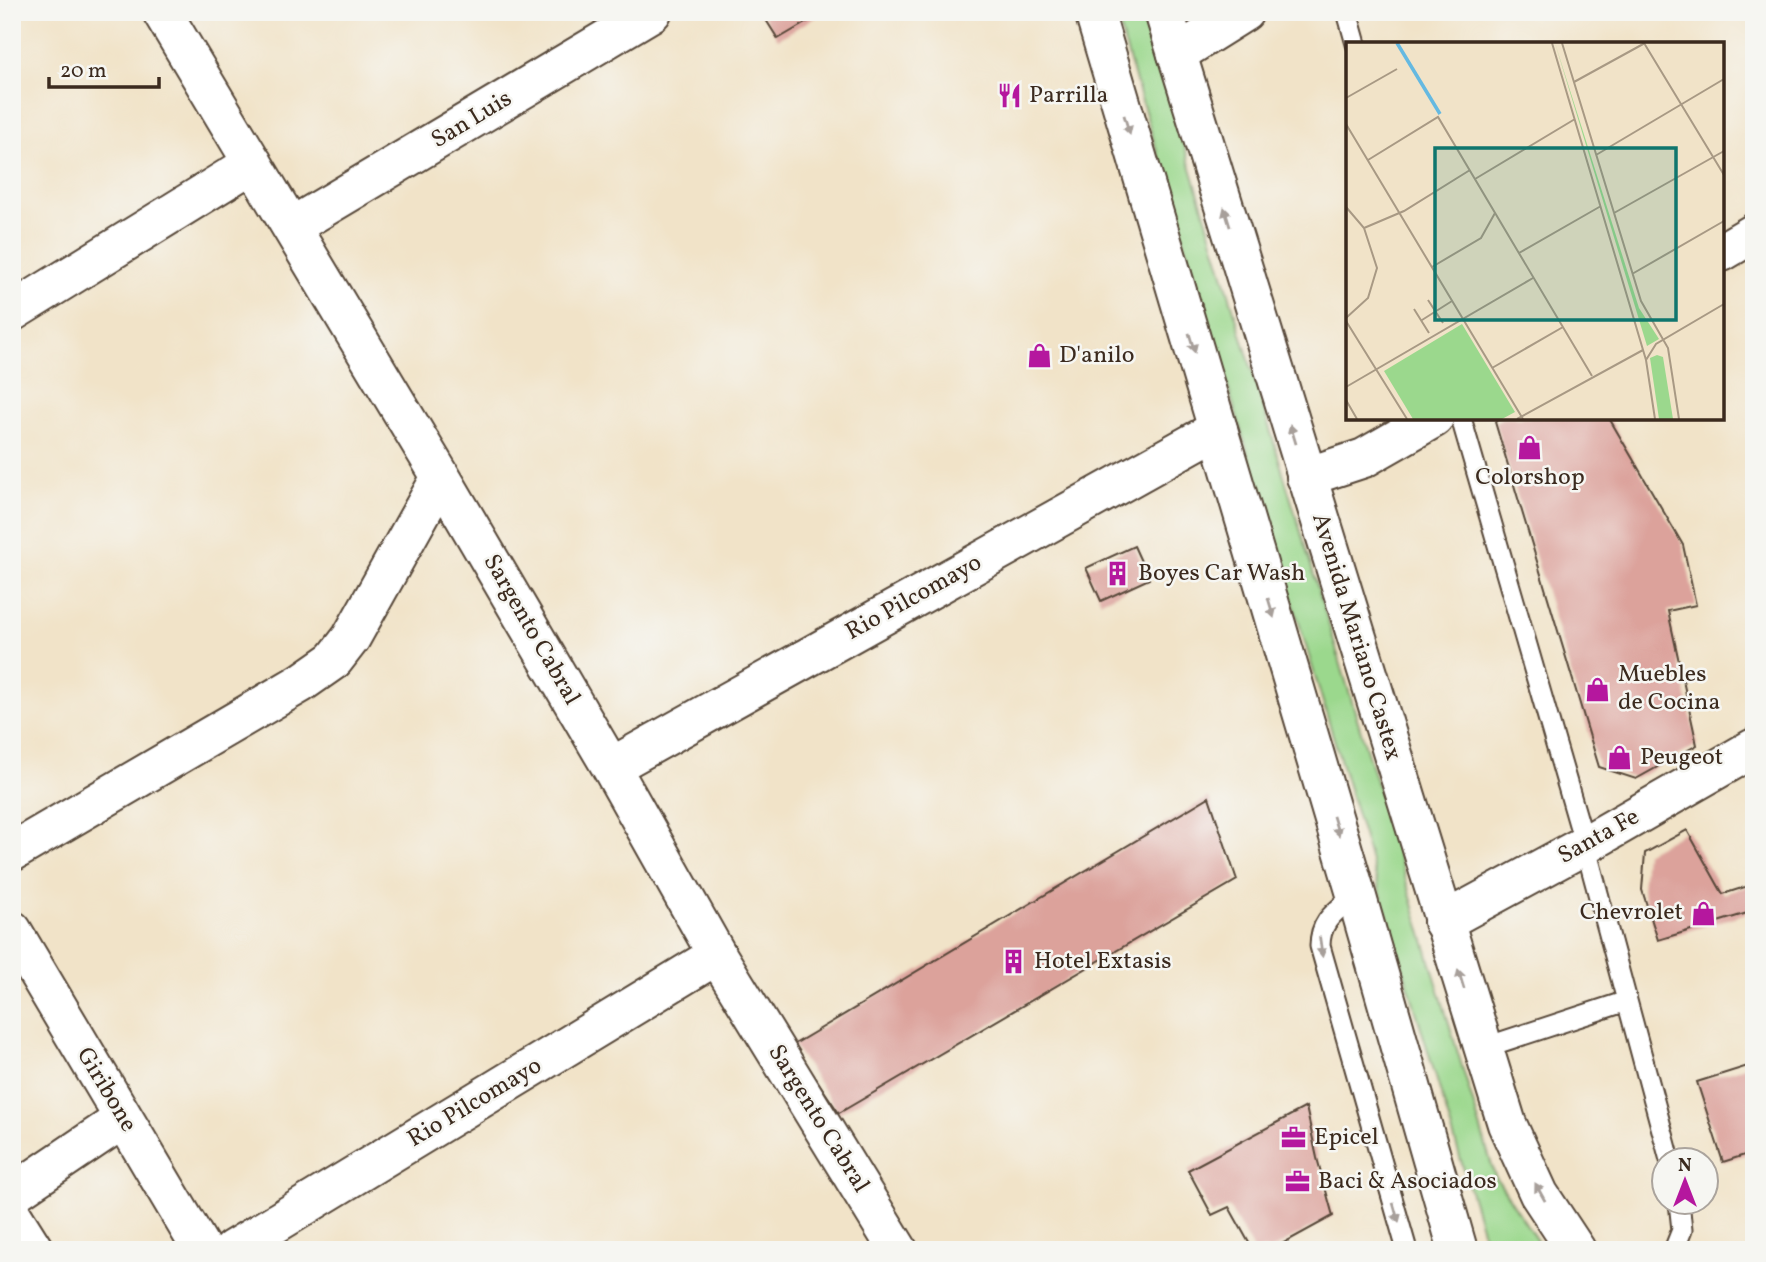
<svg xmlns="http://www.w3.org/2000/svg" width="1766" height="1262" font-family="Vollkorn,serif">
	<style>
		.green { fill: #9bd88d; stroke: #6b8156; stroke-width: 2 }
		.building { fill: #dca29b }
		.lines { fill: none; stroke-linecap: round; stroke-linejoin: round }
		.service-casing { stroke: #564638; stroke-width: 23 }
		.minor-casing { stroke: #564638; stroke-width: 42 }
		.trunk-casing { stroke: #564638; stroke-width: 42 }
		.service { stroke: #fff; stroke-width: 19 }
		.minor { stroke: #fff; stroke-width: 38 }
		.trunk { stroke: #fff; stroke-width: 38 }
		.oneway { fill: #a79f9a }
		.labels { text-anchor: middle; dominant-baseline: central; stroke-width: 5; stroke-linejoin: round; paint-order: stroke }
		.poi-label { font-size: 24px; fill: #3b2a1e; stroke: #f6f6f2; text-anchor: start }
		.street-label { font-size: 24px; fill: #3b2a1e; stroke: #f6f6f2 }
		.inset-river { fill: none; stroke: #65b9e1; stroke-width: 3.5 }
		.inset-road { fill: none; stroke: #a89984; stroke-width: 2 }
		.view { fill: #0f766e; fill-opacity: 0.15; stroke: #0f766e; stroke-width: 3.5 }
		.inset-edge { fill: none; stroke: #3b2a1e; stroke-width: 3.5 }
	</style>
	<rect width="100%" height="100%" fill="#f6f6f2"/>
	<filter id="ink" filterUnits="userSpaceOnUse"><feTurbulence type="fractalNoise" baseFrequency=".0143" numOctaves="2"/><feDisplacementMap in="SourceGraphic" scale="14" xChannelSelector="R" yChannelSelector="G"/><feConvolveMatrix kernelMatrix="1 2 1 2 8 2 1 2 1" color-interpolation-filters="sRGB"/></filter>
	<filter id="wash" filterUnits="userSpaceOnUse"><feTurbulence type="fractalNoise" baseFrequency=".00686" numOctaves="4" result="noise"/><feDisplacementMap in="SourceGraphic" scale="28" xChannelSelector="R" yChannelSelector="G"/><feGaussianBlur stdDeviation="1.57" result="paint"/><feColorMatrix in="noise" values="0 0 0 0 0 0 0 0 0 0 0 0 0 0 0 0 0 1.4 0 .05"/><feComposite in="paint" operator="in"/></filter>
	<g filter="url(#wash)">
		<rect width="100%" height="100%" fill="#f1e3c8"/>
		<path class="green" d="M1115,12H1144L1495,1176L1543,1250H1488Z"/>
		<g id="blocks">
			<path class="building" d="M761,12H824L778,39Z
				M1502,418H1609L1683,545L1696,605L1668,611L1697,745L1636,779L1599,767L1495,422Z
				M1134,546L1149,579L1101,601L1086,568Z
				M1209,797L1237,880L839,1113L793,1045Z
				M1687,830L1723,894L1751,885L1754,911L1658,940L1642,890L1645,853Z
				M1754,1064V1152L1723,1162L1697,1082Z
				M1306,1107L1317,1158L1333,1216L1271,1250H1253L1229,1207L1212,1215L1188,1170Z"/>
		</g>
	</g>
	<g filter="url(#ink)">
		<use href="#blocks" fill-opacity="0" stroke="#564638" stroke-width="2"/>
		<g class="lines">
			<defs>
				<path id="service" d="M1347,12L1356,44
					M1461,418L1585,845L1670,1160
					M1356,894C1337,911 1320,919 1320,946L1407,1250
					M1483,1048L1627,1001
					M1674,1250L1682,1230L1679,1202"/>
				<path id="minor" d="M162,12L441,477L611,767L717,955L898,1250
					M1177,54L1244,12
					M291,227L652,12
					M1722,252L1754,233
					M12,312L253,163
					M1306,477L1364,458L1434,418
					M611,767L1218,429
					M12,852L301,683L334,660L351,638L441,477
					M1443,922L1585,845L1754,748
					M12,930L202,1250
					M12,1194L123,1119
					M12,1215L34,1250
					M232,1250L717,955"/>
				<path id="trunk" d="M1094,12L1356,894L1458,1250
					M1164,12L1507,1124L1539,1194L1576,1250"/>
			</defs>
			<use href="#service" class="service-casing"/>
			<use href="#minor" class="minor-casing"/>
			<use href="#trunk" class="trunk-casing"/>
			<use href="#service" class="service"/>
			<use href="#minor" class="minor"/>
			<use href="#trunk" class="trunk"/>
		</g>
		<defs><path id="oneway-solid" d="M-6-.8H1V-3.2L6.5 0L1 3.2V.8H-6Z" transform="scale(1.75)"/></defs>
		<g class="oneway">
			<use href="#oneway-solid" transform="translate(1127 125) rotate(73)"/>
			<use href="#oneway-solid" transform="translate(1227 217) rotate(-107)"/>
			<use href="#oneway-solid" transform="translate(1192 343) rotate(73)"/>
			<use href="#oneway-solid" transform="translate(1293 434) rotate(-107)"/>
			<use href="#oneway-solid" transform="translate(1271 608) rotate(73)"/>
			<use href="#oneway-solid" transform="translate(1336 826) rotate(73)"/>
			<use href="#oneway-solid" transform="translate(1321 947) rotate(82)"/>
			<use href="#oneway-solid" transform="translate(1461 979) rotate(-107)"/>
			<use href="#oneway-solid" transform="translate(1540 1192) rotate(-119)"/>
			<use href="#oneway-solid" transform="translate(1396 1213) rotate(74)"/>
		</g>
	</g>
	<defs>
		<symbol id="restaurant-bare" viewBox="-9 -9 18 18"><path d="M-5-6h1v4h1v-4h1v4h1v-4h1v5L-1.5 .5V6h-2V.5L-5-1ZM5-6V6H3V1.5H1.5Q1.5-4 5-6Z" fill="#b5179e" stroke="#f6f6f2" stroke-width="2.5" paint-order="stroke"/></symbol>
		<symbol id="shop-bare" viewBox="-9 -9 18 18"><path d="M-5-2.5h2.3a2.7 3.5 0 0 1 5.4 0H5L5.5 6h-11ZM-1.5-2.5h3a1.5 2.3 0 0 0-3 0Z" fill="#b5179e" stroke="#f6f6f2" stroke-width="2.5" paint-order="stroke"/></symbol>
		<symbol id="building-bare" viewBox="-9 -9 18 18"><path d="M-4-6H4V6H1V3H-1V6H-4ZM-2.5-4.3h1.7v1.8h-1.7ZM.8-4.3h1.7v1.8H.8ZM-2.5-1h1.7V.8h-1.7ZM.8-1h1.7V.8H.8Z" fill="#b5179e" stroke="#f6f6f2" stroke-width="2.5" paint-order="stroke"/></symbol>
		<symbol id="office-bare" viewBox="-9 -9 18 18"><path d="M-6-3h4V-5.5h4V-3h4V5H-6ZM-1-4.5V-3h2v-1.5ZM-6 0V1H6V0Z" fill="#b5179e" stroke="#f6f6f2" stroke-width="2.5" paint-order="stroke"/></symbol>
	</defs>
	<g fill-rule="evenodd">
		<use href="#restaurant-bare" x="992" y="78" width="35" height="35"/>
		<use href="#shop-bare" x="1022" y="338" width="35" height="35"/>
		<use href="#shop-bare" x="1512" y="430" width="35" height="35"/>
		<use href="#building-bare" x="1100" y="556" width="35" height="35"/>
		<use href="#shop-bare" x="1580" y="672" width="35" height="35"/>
		<use href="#shop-bare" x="1602" y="740" width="35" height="35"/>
		<use href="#shop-bare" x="1686" y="896" width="35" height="35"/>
		<use href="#building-bare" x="996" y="944" width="35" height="35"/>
		<use href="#office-bare" x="1276" y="1120" width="35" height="35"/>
		<use href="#office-bare" x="1280" y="1164" width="35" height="35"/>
	</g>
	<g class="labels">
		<g class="poi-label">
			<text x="1029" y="96">Parrilla</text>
			<text x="1059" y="356">D'anilo</text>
			<text x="1530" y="478" text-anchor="middle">Colorshop</text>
			<text x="1138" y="574">Boyes Car Wash</text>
			<text x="1618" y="675">Muebles<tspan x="1618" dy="28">de Cocina</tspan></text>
			<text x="1640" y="758">Peugeot</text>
			<text x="1683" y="913" text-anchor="end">Chevrolet</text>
			<text x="1034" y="962">Hotel Extasis</text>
			<text x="1314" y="1138">Epicel</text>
			<text x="1318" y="1182">Baci &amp; Asociados</text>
		</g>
		<g class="street-label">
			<text transform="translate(472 120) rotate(-31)">San Luis</text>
			<text transform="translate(914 598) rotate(-29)">Rio Pilcomayo</text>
			<text transform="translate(531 630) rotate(60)">Sargento Cabral</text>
			<text transform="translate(1356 637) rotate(73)">Avenida Mariano Castex</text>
			<text transform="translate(1599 837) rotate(-29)">Santa Fe</text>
			<text transform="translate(106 1090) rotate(59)">Giribone</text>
			<text transform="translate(475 1103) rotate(-31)">Rio Pilcomayo</text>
			<text transform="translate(818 1119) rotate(58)">Sargento Cabral</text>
		</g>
	</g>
	<g transform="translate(1346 42)">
		<rect width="378" height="378" fill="#f1e3c8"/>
		<path d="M209,1L293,266L313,297L301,304ZM116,282L169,370L156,377H67L38,329ZM311,313L317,315L327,377H313L304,316Z" fill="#9bd88d"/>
		<path class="inset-river" d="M51,1L94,72"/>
		<path class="inset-road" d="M206,1L300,318L309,377M216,1L295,259L322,306L333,377M298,1L378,133M228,40L299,1M0,56L51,27M0,82L177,377M250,113L378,37M22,118L92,75L246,334M129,137L229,77M0,165L18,186L31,226L22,256L0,276M268,171L378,109M18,186L58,169L124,128M173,211L255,164M86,225L135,196L149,171M286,232L378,179M82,258L97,281M68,267L83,291M76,278L106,259M0,279L61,377M300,318L310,302L378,262M146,326L217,285M0,345L187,236M0,358L11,377M171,377L297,308"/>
		<path class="view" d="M89,106H330V278H89Z"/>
		<rect width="378" height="378" class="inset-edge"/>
	</g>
	<rect width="1766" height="1262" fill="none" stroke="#f6f6f2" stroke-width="42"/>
	<g transform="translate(1685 1181)"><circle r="33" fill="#f6f6f2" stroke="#aba49d" stroke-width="2"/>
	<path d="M0-5L12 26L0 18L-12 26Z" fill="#b5179e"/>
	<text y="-10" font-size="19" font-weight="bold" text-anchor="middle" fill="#3b2a1e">N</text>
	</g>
	<path d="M49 77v10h110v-10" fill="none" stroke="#3b2a1e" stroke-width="3.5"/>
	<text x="60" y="77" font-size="21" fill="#3b2a1e" stroke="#f6f6f2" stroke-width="5" paint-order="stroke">20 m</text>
</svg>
